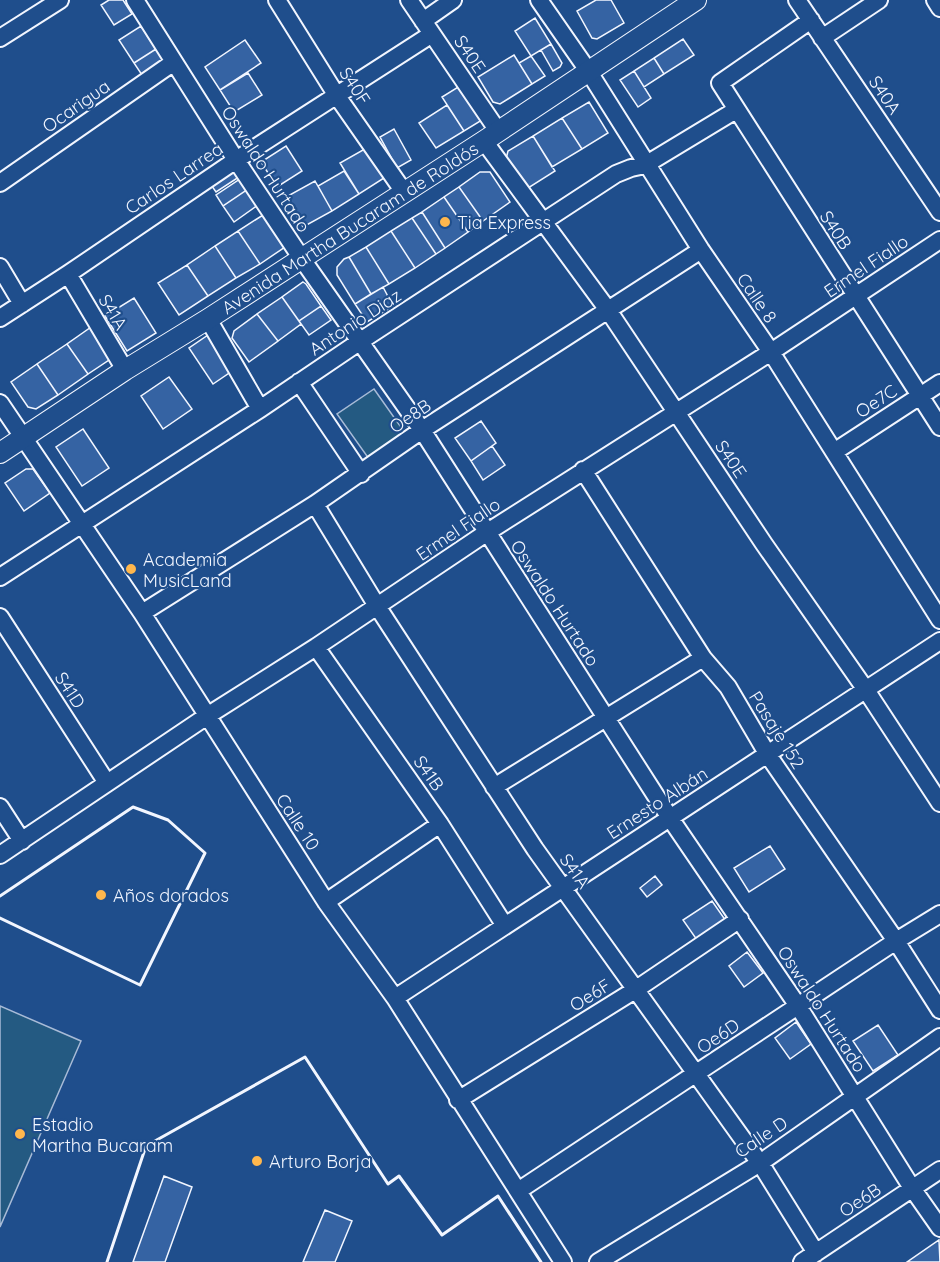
<svg xmlns="http://www.w3.org/2000/svg" width="940" height="1262" font-family="Quicksand,sans-serif">
	<style>
		.green { fill: #245a82; stroke: #a8bbd7; stroke-width: 1.5 }
		.building { fill: #3563a3; stroke: #f2f6ff; stroke-width: 1.5 }
		.lines { fill: none; stroke-linecap: round; stroke-linejoin: round }
		.minor-casing { stroke: #f2f6ff; stroke-width: 20 }
		.tertiary-casing { stroke: #f2f6ff; stroke-width: 22 }
		.minor { stroke: #1f4e8c; stroke-width: 16 }
		.tertiary { stroke: #1f4e8c; stroke-width: 20 }
		.wall { stroke: #f2f6ff; stroke-width: 3 }
		.poi-dot { fill: #ffb74d; stroke: #1f4e8c; stroke-width: 2 }
		.labels { text-anchor: middle; dominant-baseline: central; stroke-width: 4.5; stroke-linejoin: round; paint-order: stroke }
		.street-label { font-size: 18px; fill: #f2f6ff; stroke: #1f4e8c }
		.poi-label { font-size: 18px; fill: #f2f6ff; stroke: #1f4e8c; text-anchor: start }
	</style>
	<rect width="100%" height="100%" fill="#1f4e8c"/>
	<path class="green" d="M374,389L410,440L374,466L337,414Z
		M0,1006L81,1041L0,1227Z"/>
	<path class="building" d="M109,0H123L132,14L114,25L101,5Z
		M596,0H611L624,23L597,39L592,38L577,11Z
		M535,18L551,44L531,56L515,31Z
		M141,26L156,49L134,63L119,40Z
		M683,39L694,55L664,74L654,58Z
		M245,40L261,63L220,90L205,67Z
		M551,44L562,63L560,67L553,71L541,50Z
		M156,49L166,65L144,78L134,63Z
		M514,55L532,84L500,104L493,102L478,77Z
		M531,56L545,76L532,84L519,63Z
		M654,58L664,74L644,87L634,71Z
		M634,71L651,98L638,107L620,80Z
		M248,73L262,95L234,112L220,90Z
		M463,84L482,120L464,131L442,97Z
		M589,102L608,133L582,149L562,118Z
		M447,105L464,131L436,148L419,123Z
		M562,118L582,149L552,167L533,136Z
		M394,129L411,160L397,168L380,137Z
		M533,136L555,171L525,190L506,159L508,151Z
		M286,146L302,171L277,187L261,162Z
		M370,146L386,172L384,178L359,194L340,163Z
		M232,166L239,177L216,192L209,182Z
		M344,171L359,194L332,211L318,186Z
		M480,172H490L510,202L483,221L459,187Z
		M240,179L248,189L223,206L216,195Z
		M315,181L332,211L303,227L286,197Z
		M459,187L483,221L468,232L444,197Z
		M248,189L258,205L234,222L223,206Z
		M444,197L468,232L445,248L422,212Z
		M422,212L445,248L436,254L412,218Z
		M263,215L285,247L260,264L238,231Z
		M412,218L436,254L415,268L391,231Z
		M238,231L260,264L236,278L215,246Z
		M391,231L415,268L389,284L366,247Z
		M215,246L236,278L208,296L187,265Z
		M366,247L389,284L371,294L349,257Z
		M349,257L371,294L355,304L337,275V267L344,259Z
		M187,265L208,296L179,315L158,283Z
		M303,282L306,284L321,306L299,321L282,297Z
		M383,287L393,306L367,322L355,304Z
		M282,297L301,324L278,341L257,314Z
		M134,298L156,333L127,351L105,316Z
		M321,306L331,320L309,335L299,321Z
		M257,314L278,341L249,362L232,338L234,331Z
		M94,325L115,356L88,374L67,344Z
		M211,333L235,369L213,384L189,348Z
		M67,344L88,374L58,395L37,364Z
		M37,364L58,395L36,409L28,407L11,382Z
		M169,377L192,409L163,429L141,396Z
		M481,421L496,443L471,461L455,438Z
		M83,429L109,468L82,486L56,447Z
		M492,446L505,465L483,480L471,461Z
		M26,469H33L50,493L24,511L5,483Z
		M770,846L785,869L749,892L734,868Z
		M655,876L662,885L647,897L640,888Z
		M712,901L726,921L697,940L683,920Z
		M747,952L763,973L744,987L729,966Z
		M796,1022L811,1044L790,1059L775,1038Z
		M878,1025L898,1055L873,1071L853,1041Z
		M164,1176L192,1187L165,1262H133Z
		M325,1210L352,1221L335,1262H303Z
		M939,1240L940,1262H907Z"/>
	<g class="lines">
		<defs>
			<path id="minor" d="M135,0L236,160L302,259L422,430L670,818L798,1006L912,1188L940,1228
				M277,0L337,96L404,192
				M409,0L498,131
				M539,0L589,72L701,250L771,352L940,620
				M797,0L940,212
				M935,0L940,8
				M811,20L720,83L940,427
				M423,21L453,0
				M0,38L60,0
				M822,38L879,0
				M484,141L608,310L764,544L866,690L940,803
				M0,183L174,62
				M0,267L22,304
				M68,274L125,370
				M0,318L68,274L236,160L432,34
				M208,319L260,409
				M299,382L361,474
				M0,403L142,613L326,902L395,998L563,1262
				M834,452L940,383
				M583,470L703,658L728,687L768,755L896,941L940,1010
				M315,504L377,606L535,849L762,1166L816,1253
				M0,577L260,409L359,342L616,174L631,168L645,165L736,110
				M142,613L315,504L422,430L701,250
				M0,617L107,783
				M316,647L440,824L505,926
				M494,787L703,658
				M0,807L22,841
				M0,855L207,716L316,647L486,533L771,352L940,240
				M326,902L440,824
				M395,998L940,641
				M458,1100L635,990L740,919
				M518,1191L896,941L940,914
				M598,1262L760,1163L940,1037
				M802,1262L940,1170"/>
			<g id="tertiary">
				<path id="s1" d="M0,453L125,370L208,319L484,141L696,0"/>
			</g>
		</defs>
		<use href="#minor" class="minor-casing"/>
		<use href="#tertiary" class="tertiary-casing"/>
		<use href="#minor" class="minor"/>
		<use href="#tertiary" class="tertiary"/>
		<path class="wall" d="M0,896L133,807L168,820L205,853L140,985L0,918
			M107,1262L146,1146L305,1057L388,1184L399,1176L442,1235L498,1196L541,1262"/>
	</g>
	<g class="poi-dot">
		<circle cx="445" cy="222" r="6"/>
		<circle cx="131" cy="569" r="6"/>
		<circle cx="101" cy="895" r="6"/>
		<circle cx="20" cy="1134" r="6"/>
		<circle cx="257" cy="1161" r="6"/>
	</g>
	<g class="labels">
		<g class="street-label">
			<text transform="translate(470 54) rotate(56)">S40E</text>
			<text transform="translate(355 86) rotate(57)">S40F</text>
			<text transform="translate(885 95) rotate(56)">S40A</text>
			<text transform="translate(76 106) rotate(-35)">Ocarigua</text>
			<text transform="translate(266 169) rotate(57)">Oswaldo Hurtado</text>
			<text transform="translate(174 178) rotate(-34)">Carlos Larrea</text>
			<text stroke="none"><textPath href="#s1" startOffset="416">Avenida Martha Bucaram de Roldós</textPath></text>
			<text transform="translate(836 230) rotate(57)">S40B</text>
			<text transform="translate(866 266) rotate(-34)">Ermel Fiallo</text>
			<text transform="translate(757 298) rotate(56)">Calle 8</text>
			<text transform="translate(113 312) rotate(59)">S41A</text>
			<text transform="translate(355 322) rotate(-33)">Antonio Diaz</text>
			<text transform="translate(876 401) rotate(-33)">Oe7C</text>
			<text transform="translate(410 416) rotate(-34)">Oe8B</text>
			<text transform="translate(731 459) rotate(56)">S40E</text>
			<text transform="translate(458 529) rotate(-34)">Ermel Fiallo</text>
			<text transform="translate(555 603) rotate(57)">Oswaldo Hurtado</text>
			<text transform="translate(70 690) rotate(57)">S41D</text>
			<text transform="translate(777 730) rotate(58)">Pasaje 152</text>
			<text transform="translate(429 773) rotate(55)">S41B</text>
			<text transform="translate(657 803) rotate(-33)">Ernesto Albán</text>
			<text transform="translate(298 822) rotate(57)">Calle 10</text>
			<text transform="translate(575 871) rotate(54)">S41A</text>
			<text transform="translate(590 995) rotate(-32)">Oe6F</text>
			<text transform="translate(822 1009) rotate(57)">Oswaldo Hurtado</text>
			<text transform="translate(718 1036) rotate(-34)">Oe6D</text>
			<text transform="translate(761 1137) rotate(-34)">Calle D</text>
			<text transform="translate(860 1200) rotate(-34)">Oe6B</text>
		</g>
		<g class="poi-label">
			<text x="457" y="222">Tia Express</text>
			<text x="143" y="559">Academia<tspan x="143" dy="21">MusicLand</tspan></text>
			<text x="113" y="895">Años dorados</text>
			<text x="32" y="1124">Estadio<tspan x="32" dy="21">Martha Bucaram</tspan></text>
			<text x="269" y="1161">Arturo Borja</text>
		</g>
	</g>
</svg>
